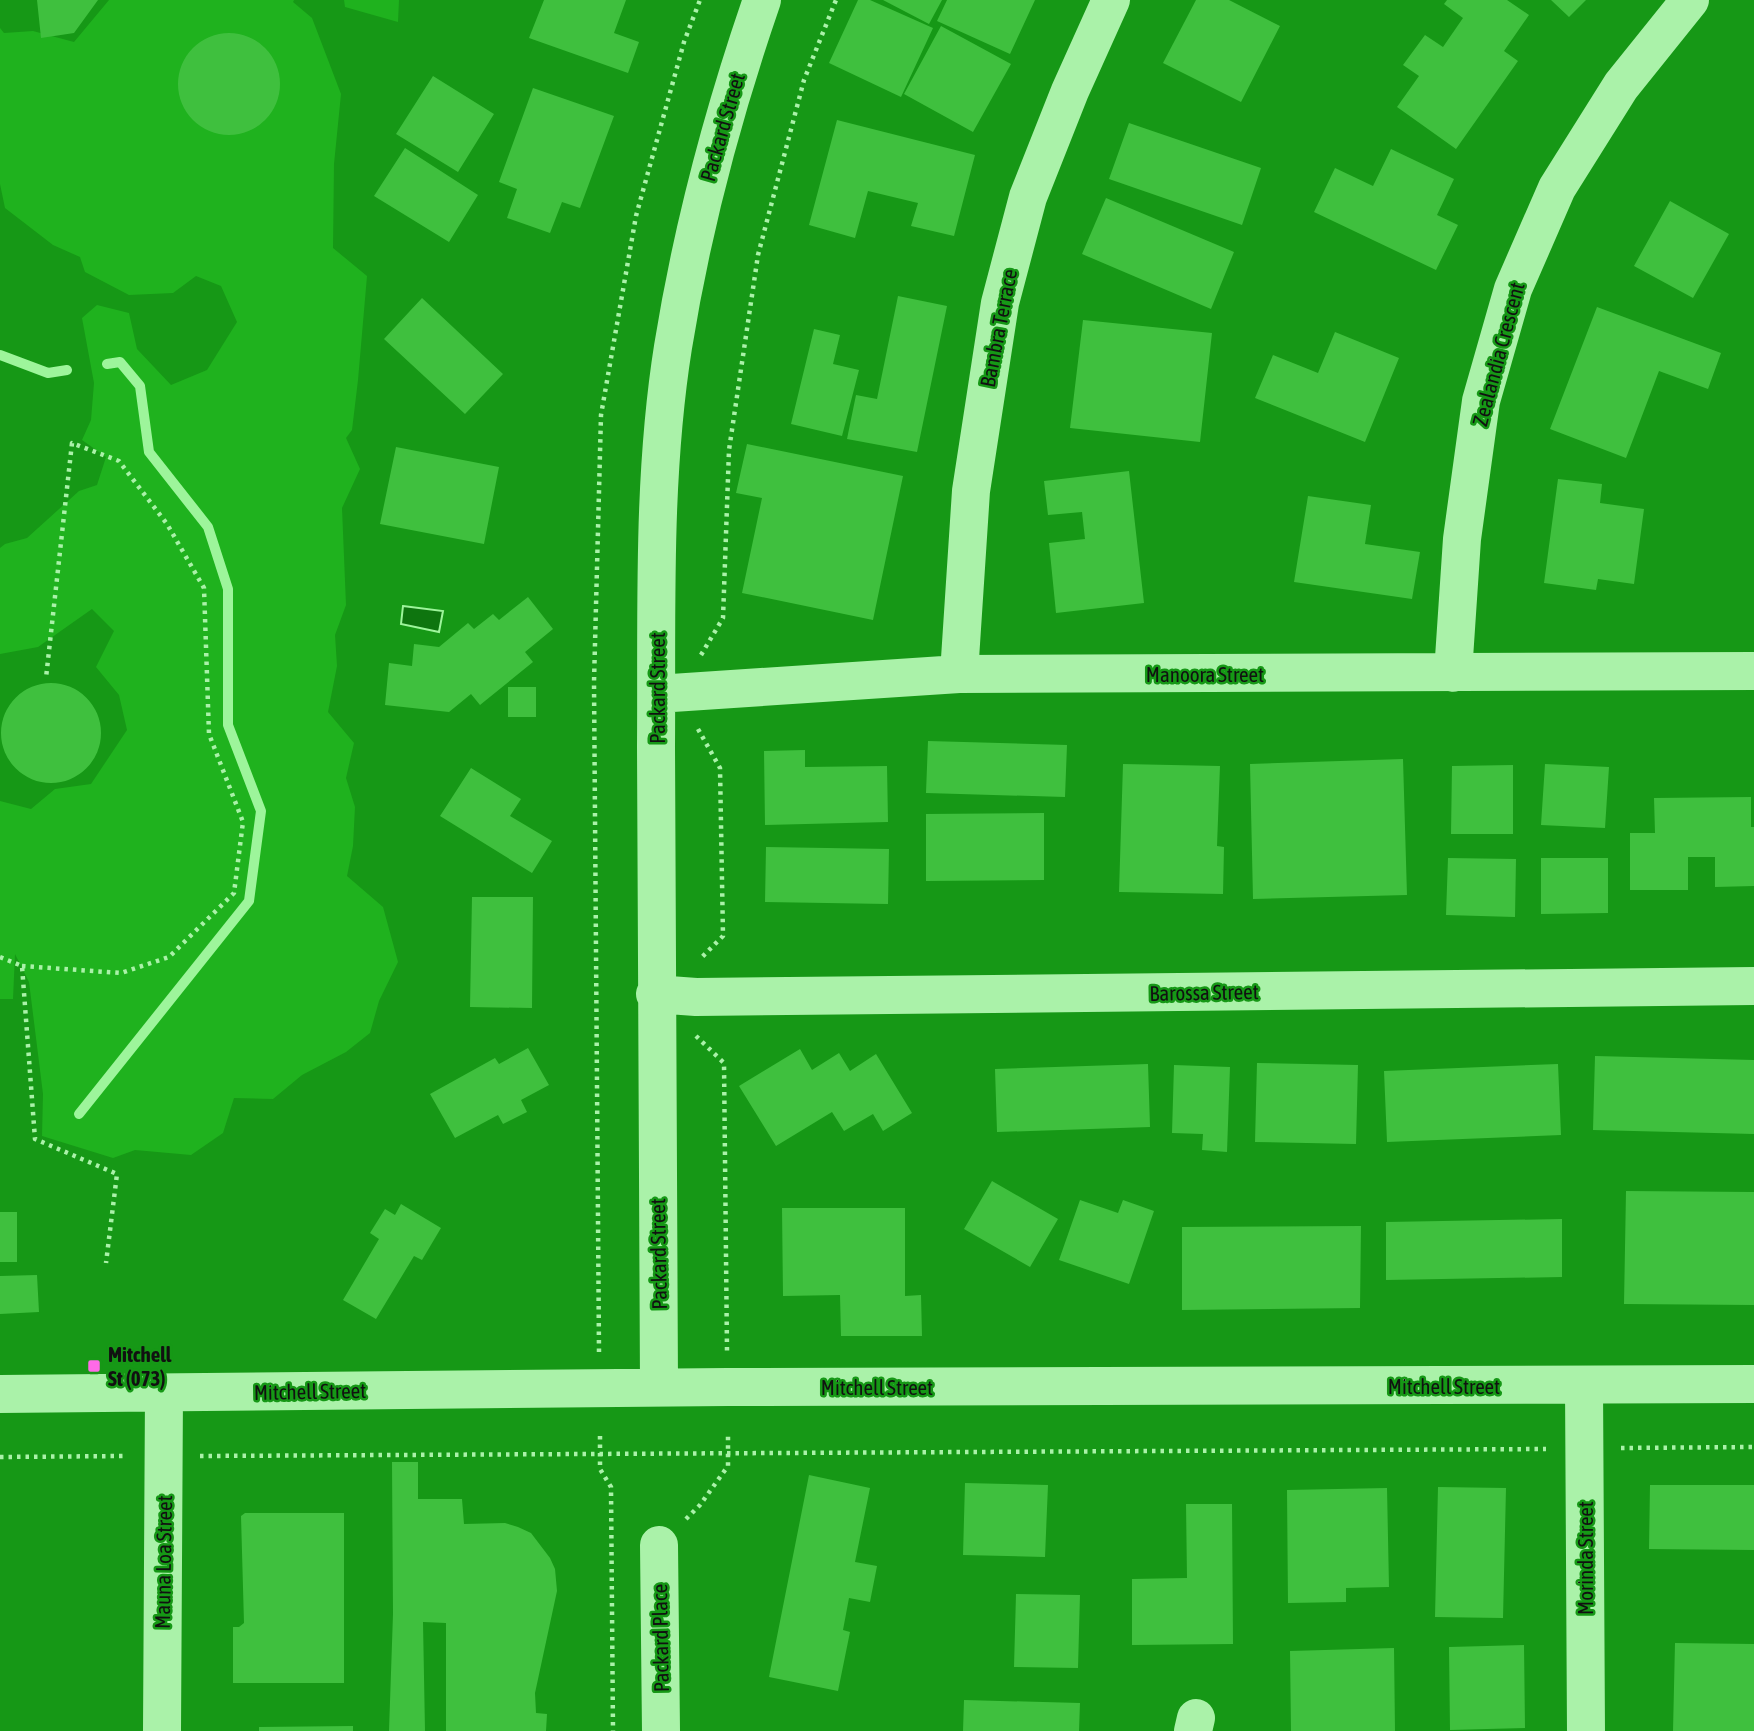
<svg xmlns="http://www.w3.org/2000/svg" width="1754" height="1731" font-family="'Asap Condensed',sans-serif">
	<style>
		.green { fill: #1fb21e }
		.water { fill: #0e750f; stroke: #9df59b; stroke-width: 2 }
		.lines { fill: none; stroke-linecap: round; stroke-linejoin: round }
		.stream { stroke: #9df59b; stroke-width: 10 }
		.building { fill: #3fc03e }
		.path { stroke: #aaf2a9; stroke-width: 4.5; stroke-dasharray: 3.5 5; stroke-linecap: butt }
		.minor { stroke: #aaf2a9; stroke-width: 38 }
		.poi-dot { fill: #ff6ae8; stroke: #169816; stroke-width: 2.5 }
		.labels { text-anchor: middle; dominant-baseline: central; stroke-width: 5; stroke-linejoin: round; paint-order: stroke }
		.street-label { font-size: 21px; fill: #111; stroke: #169816 }
		.poi-label { font-size: 21px; font-weight: bold; fill: #111; stroke: #169816; text-anchor: start }
	</style>
	<rect width="100%" height="100%" fill="#169816"/>
	<path class="green" d="M109,0H294L293,2L312,18L341,94L334,164L333,248L367,276L358,380L352,430L346,438L360,469L342,508L346,605L335,635L337,666L328,712L354,743L346,778L355,807L353,846L347,876L383,907L398,962L379,1001L370,1033L346,1052L302,1075L273,1099L234,1098L223,1133L191,1155L135,1150L113,1158L42,1136L43,1094L29,982L15,954L13,999H0V801L31,809L55,789L91,784L127,730L119,695L96,667L114,631L92,609L38,647L0,654V548L5,544L27,538L79,491L97,485L106,457L82,440L91,420L94,383L82,318L97,305L129,313L137,349L171,385L207,370L237,322L221,286L196,276L173,293L129,295L85,272L80,257L53,245L5,208L0,184V28L4,33L33,31L74,42Z
		M344,0H399L398,22L345,7Z"/>
	<path class="water" d="M403,606L443,611L439,632L401,624Z"/>
	<g class="lines">
		<path class="stream" d="M0,355L48,373L67,370
			M79,1114L249,901L261,811L228,725V589L208,527L149,452L140,386L120,362L107,364"/>
	</g>
	<path class="building" d="M37,0H98L74,33L41,38Z
		M544,0H626L614,33L639,42L628,73L529,38Z
		M858,0H870L933,28L901,97L829,63Z
		M883,0H942L929,24Z
		M947,0H1035L1010,54L937,21Z
		M1196,0H1229L1280,26L1241,102L1163,63Z
		M1447,0H1507L1529,15L1504,51L1518,61L1456,149L1397,107L1419,76L1403,65L1425,35L1443,47L1463,18L1444,4Z
		M1551,0H1586L1569,17Z
		M941,26L1011,64L973,132L904,94Z
		M178 84a51 51 0 1 1 102 0a51 51 0 1 1-102 0Z
		M433,76L494,114L458,172L396,134Z
		M533,88L614,116L580,208L562,202L550,233L507,218L517,189L499,182Z
		M837,120L975,155L954,236L911,226L918,203L868,191L855,238L809,225Z
		M1129,123L1261,168L1242,225L1109,179Z
		M405,148L478,195L449,242L374,196Z
		M1391,149L1454,179L1437,215L1458,225L1436,270L1314,212L1335,168L1373,186Z
		M1106,198L1234,252L1211,309L1082,254Z
		M1670,201L1729,234L1693,298L1634,266Z
		M898,296L947,306L917,452L847,439L856,395L877,399Z
		M422,298L503,374L465,414L384,339Z
		M1597,307L1721,353L1708,389L1659,371L1626,458L1550,429Z
		M1083,320L1212,333L1200,442L1070,428Z
		M814,329L840,335L833,364L859,370L842,436L791,424Z
		M1335,332L1399,358L1365,442L1255,398L1273,355L1318,373Z
		M747,444L903,476L873,620L742,593L762,498L736,493Z
		M396,447L499,467L484,544L380,524Z
		M1129,471L1144,603L1056,613L1049,543L1085,539L1082,512L1048,515L1044,481Z
		M1558,479L1602,484L1600,503L1644,509L1634,584L1598,579L1596,590L1544,583Z
		M1308,496L1371,505L1365,544L1420,552L1412,599L1294,582Z
		M528,597L553,629L525,652L533,662L480,705L471,694L449,712L385,705L389,663L412,666L414,644L439,647L468,623L474,629L493,614L499,620Z
		M1 733a50 50 0 1 1 100 0a50 50 0 1 1-100 0Z
		M508,687H536V717H508Z
		M928,741L1067,745L1065,797L926,793Z
		M805,750V767L887,766L888,822L765,825L764,751Z
		M1403,759L1407,895L1253,899L1250,764Z
		M1123,764L1220,766L1217,846L1224,847L1223,894L1119,892Z
		M1545,764L1609,767L1605,828L1541,825Z
		M1513,765V834H1451L1452,766Z
		M471,768L521,799L510,816L552,841L532,873L440,816Z
		M1751,797V827H1754V886L1715,887V857H1688V890H1630V833H1655L1654,798Z
		M1044,813V880L926,881V814Z
		M766,847L889,849L888,904L765,902Z
		M1448,858L1516,859L1515,917L1446,915Z
		M1541,858H1608V913L1541,914Z
		M472,897H533L532,1008L470,1007Z
		M528,1048L549,1085L521,1100L527,1112L503,1124L498,1115L455,1138L430,1094L495,1058L499,1064Z
		M800,1049L812,1070L839,1053L850,1071L876,1054L912,1113L883,1131L873,1114L844,1131L832,1112L776,1146L739,1086Z
		M1595,1056L1754,1060V1134L1593,1130Z
		M1257,1063L1358,1065L1356,1144L1255,1142Z
		M1148,1064L1150,1127L997,1132L995,1069Z
		M1558,1064L1561,1135L1387,1142L1384,1071Z
		M1174,1065L1230,1067L1227,1152L1202,1150L1203,1134L1172,1133Z
		M992,1181L1058,1219L1030,1267L964,1229Z
		M1626,1191L1754,1192V1305L1624,1304Z
		M1080,1200L1118,1213L1123,1200L1154,1211L1129,1284L1059,1260Z
		M401,1204L441,1228L422,1260L414,1256L376,1319L343,1300L379,1239L370,1233L385,1209L395,1215Z
		M782,1208H905V1296L921,1295L922,1336H841L840,1295L783,1296Z
		M0,1212H17V1262H0Z
		M1562,1219V1277L1386,1280V1222Z
		M1361,1226L1360,1308L1182,1310V1227Z
		M37,1275L39,1312L0,1314V1276Z
		M392,1462H418V1499H462L464,1524L505,1523L518,1527L531,1533L550,1558L555,1569L557,1591L535,1693L536,1713L547,1714L546,1731H446V1623L423,1622L425,1731H389L393,1614Z
		M809,1475L870,1488L855,1562L877,1566L870,1602L849,1598L843,1630L850,1632L838,1691L769,1677Z
		M965,1483L1048,1485L1045,1557L963,1555Z
		M1650,1485H1754V1550L1649,1549Z
		M1438,1487L1506,1488L1503,1618L1435,1617Z
		M1387,1488L1389,1587L1346,1588V1602L1288,1603L1287,1490Z
		M1186,1504H1232L1233,1644L1132,1645V1579L1187,1578Z
		M245,1513H344V1683H233V1627H239L244,1623L241,1516Z
		M1016,1594L1080,1595L1078,1668L1014,1667Z
		M1675,1643L1754,1644V1731H1673Z
		M1524,1645L1525,1728L1450,1730L1449,1647Z
		M1394,1648L1395,1731H1291L1290,1651Z
		M964,1700L1080,1703L1079,1731H963Z
		M353,1726V1731H259V1727Z"/>
	<g class="lines">
		<path class="path" d="M701,655L723,618L729,450L758,255L804,80L836,0
			M698,729L720,768L723,936L701,958
			M0,957L22,966L35,1139L117,1174L106,1263
			M22,966L121,973L169,957L234,893L243,822L209,734L204,588L167,524L119,461L72,443L46,678
			M696,1036L724,1063L727,1351
			M599,1352L594,682L601,415L636,216L684,42L700,0
			M600,1436V1469L611,1487L613,1731
			M1621,1448L1754,1447
			M200,1456L1546,1449
			M0,1457L125,1456
			M686,1519L700,1505L728,1466V1433"/>
		<path class="minor" d="M1453,673L1462,539L1481,401L1513,289L1557,188L1621,86L1690,0
			M959,674L971,491L1000,303L1028,197L1070,91L1111,0
			M657,694L959,674L1754,671
			M655,994L696,997L1754,986
			M1584,1386L1586,1731
			M659,1387C657,1174 655,961 656,747C657,614 652,479 673,347C692,229 723,113 762,0
			M0,1394L728,1387L1754,1384
			M659,1545L661,1731
			M162,1731L164,1393
			M1193,1731L1196,1718"/>
	</g>
	<rect class="poi-dot" x="87" y="1359" width="14" height="14" rx="3.5"/>
	<g class="labels">
		<g class="street-label">
			<text transform="translate(722 127) rotate(-74)">Packard Street</text>
			<text transform="translate(998 328) rotate(-79)">Bambra Terrace</text>
			<text transform="translate(1498 354) rotate(-75)">Zealandia Crescent</text>
			<text x="1205" y="674">Manoora Street</text>
			<text transform="translate(657 688) rotate(-90)">Packard Street</text>
			<text transform="translate(1204 992) rotate(-1)">Barossa Street</text>
			<text transform="translate(658 1254) rotate(-91)">Packard Street</text>
			<text x="1444" y="1386">Mitchell Street</text>
			<text x="877" y="1387">Mitchell Street</text>
			<text transform="translate(310 1391) rotate(-1)">Mitchell Street</text>
			<text transform="translate(1585 1558) rotate(-90)">Morinda Street</text>
			<text transform="translate(163 1562) rotate(-89)">Mauna Loa Street</text>
			<text transform="translate(660 1638) rotate(-91)">Packard Place</text>
		</g>
		<g class="poi-label">
			<text x="108" y="1354">Mitchell<tspan x="108" dy="24">St (073)</tspan></text>
		</g>
	</g>
</svg>
